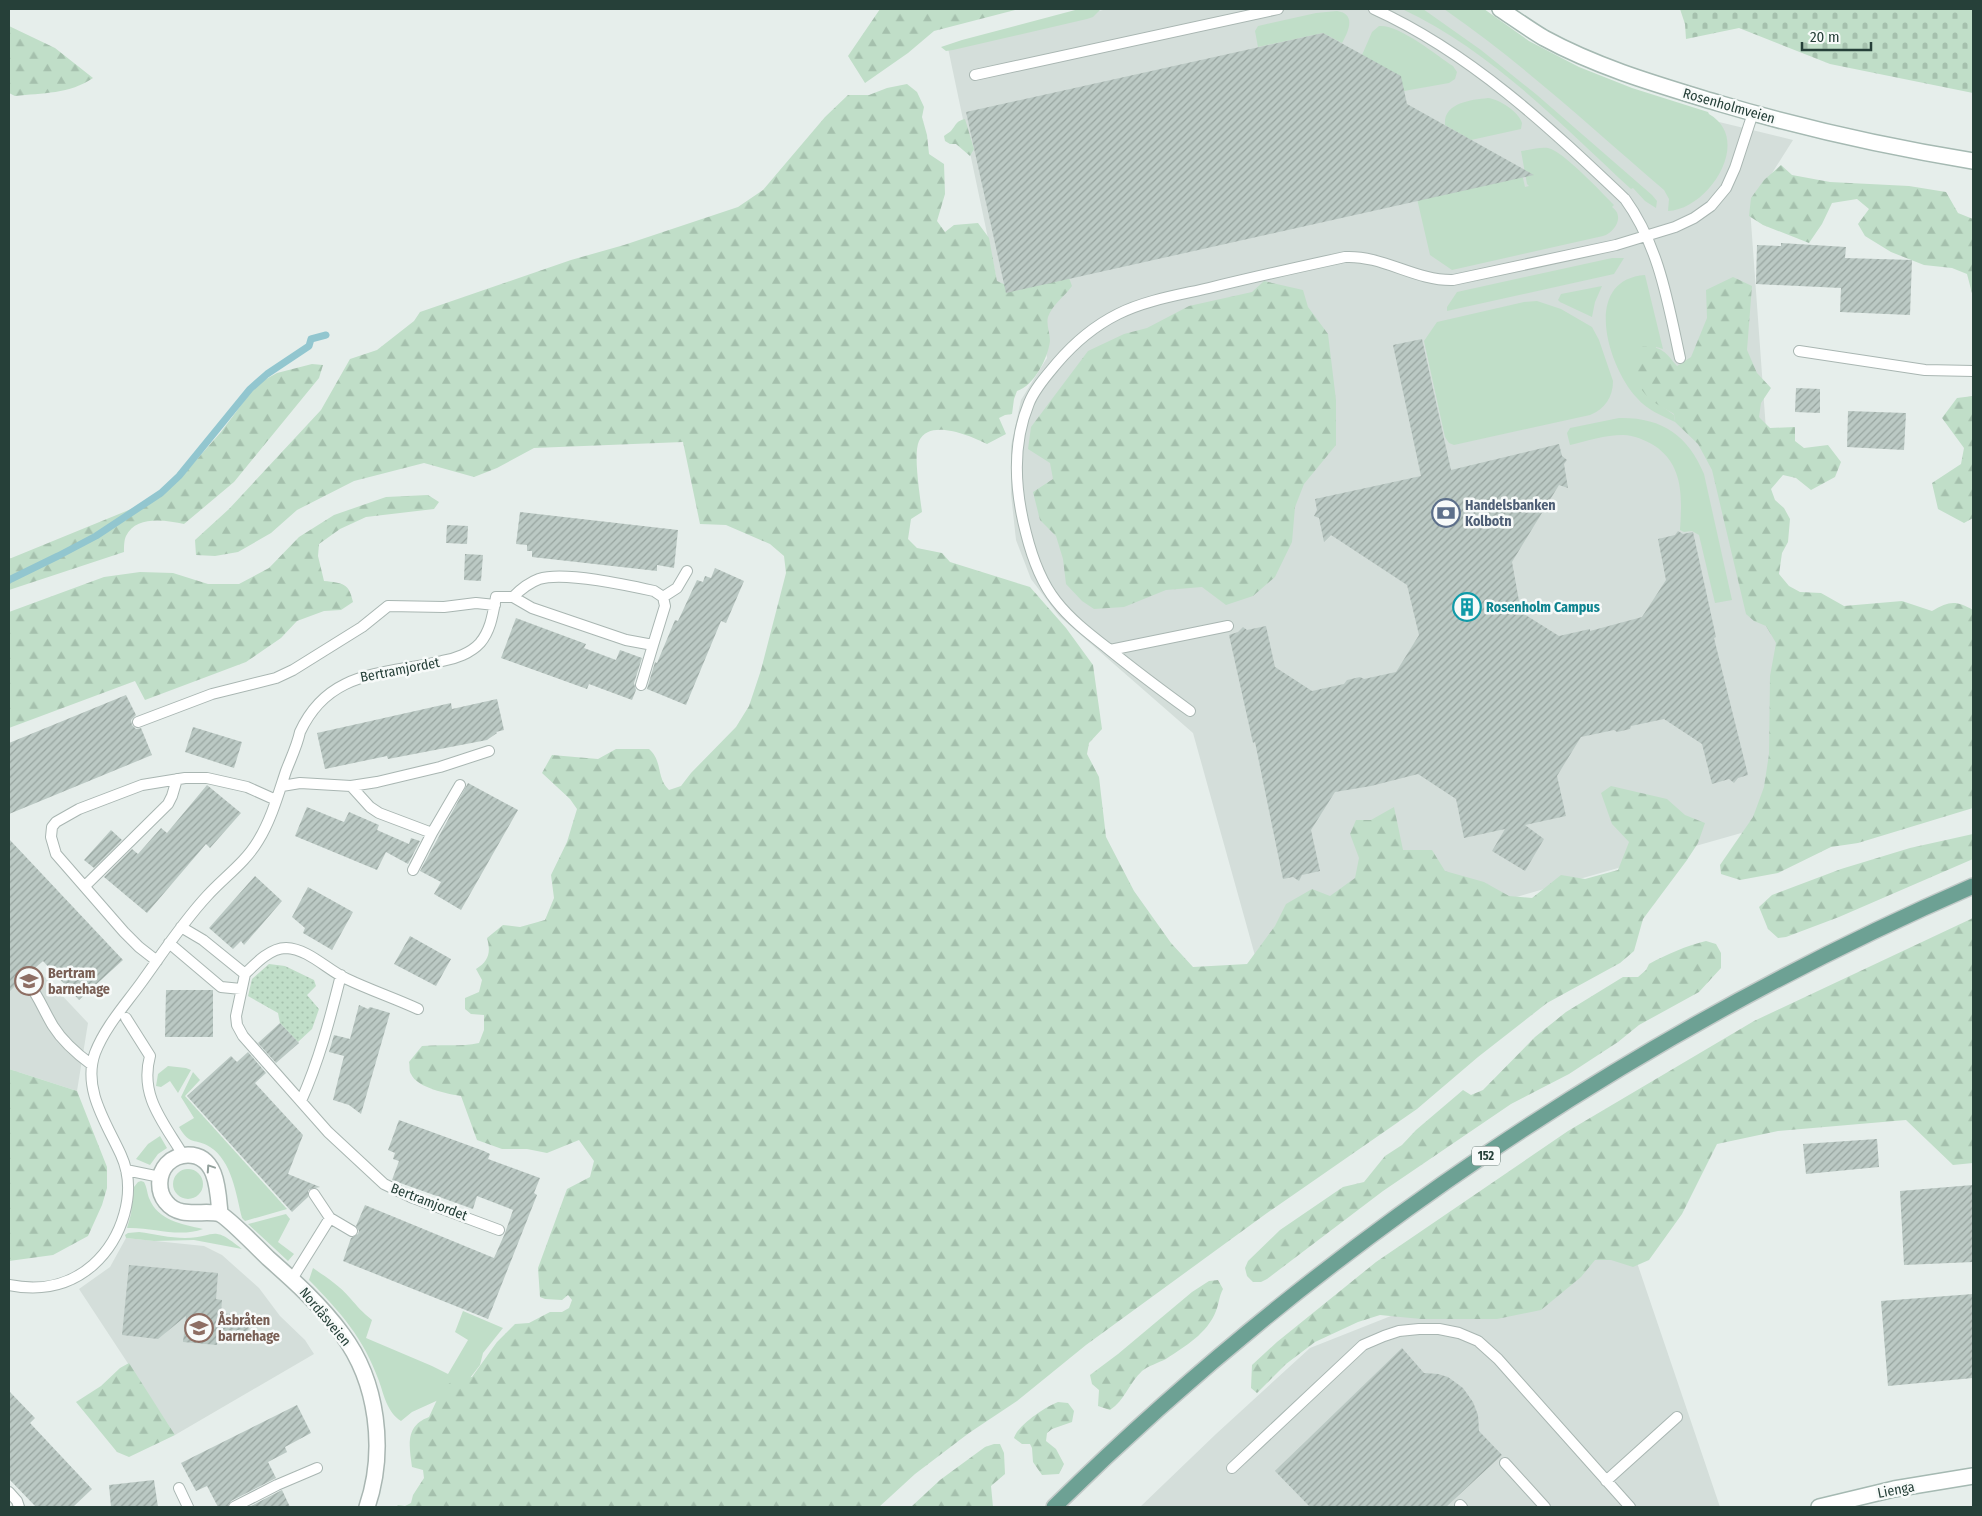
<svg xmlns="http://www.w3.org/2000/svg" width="1982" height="1516" font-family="'Fira Sans Condensed',sans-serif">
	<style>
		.built { fill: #d4deda }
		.grass { fill: #c0dec8 }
		.forest { fill: url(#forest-firs) }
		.cemetery { fill: url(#cemetery-stones) }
		.park { fill: url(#park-dots) }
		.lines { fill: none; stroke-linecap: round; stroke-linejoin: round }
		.stream { stroke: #92c6cf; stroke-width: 7 }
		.building { fill: url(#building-hatch) }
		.lane-casing { stroke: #a9b6b2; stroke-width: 12 }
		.street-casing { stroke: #a9b6b2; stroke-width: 18 }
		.secondary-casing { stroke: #a5b9b2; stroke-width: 18 }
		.primary-casing { stroke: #c2cac8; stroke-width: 18 }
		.lane { stroke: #fff; stroke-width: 10 }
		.street { stroke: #fff; stroke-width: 15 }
		.secondary { stroke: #fff; stroke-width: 15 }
		.primary { stroke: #6da194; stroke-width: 15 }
		.oneway { stroke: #92a09c }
		.labels { text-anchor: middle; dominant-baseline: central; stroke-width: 5; stroke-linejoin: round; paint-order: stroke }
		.shield { fill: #f7faf9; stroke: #657873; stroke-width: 1 }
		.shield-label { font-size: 12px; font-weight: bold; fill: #264039 }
		.street-label { font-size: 14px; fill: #264039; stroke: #f7faf9 }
		.service-label { font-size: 14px; font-weight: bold; fill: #4e5e75; stroke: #f7faf9; text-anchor: start }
		.culture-label { font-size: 14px; font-weight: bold; fill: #0d838f; stroke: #f7faf9; text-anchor: start }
		.education-label { font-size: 14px; font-weight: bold; fill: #785e54; stroke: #f7faf9; text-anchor: start }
	</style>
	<defs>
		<pattern id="forest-firs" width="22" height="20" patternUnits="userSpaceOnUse" patternTransform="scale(1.25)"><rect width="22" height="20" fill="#c0dec8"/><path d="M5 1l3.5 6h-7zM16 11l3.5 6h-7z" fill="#a5c0ad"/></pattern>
		<pattern id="cemetery-stones" width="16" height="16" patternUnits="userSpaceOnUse" patternTransform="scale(1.25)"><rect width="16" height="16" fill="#c0dec8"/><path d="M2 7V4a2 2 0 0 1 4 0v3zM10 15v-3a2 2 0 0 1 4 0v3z" fill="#a5c0ad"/></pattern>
		<pattern id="park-dots" width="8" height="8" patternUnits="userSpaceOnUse" patternTransform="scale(1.25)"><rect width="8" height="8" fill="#c0dec8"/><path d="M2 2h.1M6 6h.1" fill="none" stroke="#a5c0ad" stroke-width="1.8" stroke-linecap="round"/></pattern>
		<pattern id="building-hatch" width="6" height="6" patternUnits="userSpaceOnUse" patternTransform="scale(1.25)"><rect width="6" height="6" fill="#bbc9c4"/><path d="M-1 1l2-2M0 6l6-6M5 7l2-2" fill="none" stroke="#98a5a0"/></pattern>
	</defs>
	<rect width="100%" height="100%" fill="#e6eeeb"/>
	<path class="built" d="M1107,9H1473L1517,45L1686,114L1793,140L1750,208L1794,818L1259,970L1193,733L1059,616L1031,579L1016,540L1011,494V446L1021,400L1047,358L1037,295L1001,300L948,48Z
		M9,939L88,1023L77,1091L9,1069Z
		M1612,1189L1720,1507H1140L1216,1434L1310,1348L1401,1312Z
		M126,1238L204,1246L222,1255L259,1288L280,1316L305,1340L314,1354L175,1435L79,1289L110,1267Z"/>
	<path class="grass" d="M1079,9H1101L1093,17L1087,19L953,50L946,51L941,47L962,40Z
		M1402,9H1423L1481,50L1537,95L1652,195L1657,201L1656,208L1645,201L1633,188L1631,189C1561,124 1490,50 1402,9Z
		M1444,9H1484L1529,41L1579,67L1632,88L1708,112L1709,114C1754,140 1708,210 1668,211L1669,199L1664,190C1592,128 1522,63 1444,9Z
		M1337,11C1357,14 1348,32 1342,43L1323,33L1258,47L1255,31L1258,26L1316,13Z
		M1379,26C1399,24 1436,55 1453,66L1457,72L1455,79L1449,83L1404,91L1362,55L1372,32Z
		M1488,98C1499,99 1519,112 1522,123L1521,129L1471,140L1445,125C1443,103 1470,100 1488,98Z
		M1394,99L1521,169L1525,187L1529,186L1527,184L1521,151C1529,150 1540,147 1548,148C1563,151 1601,192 1614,205L1612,207C1625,216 1615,232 1603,236L1452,270L1430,255Z
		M1612,258H1624L1614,274L1447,311V307L1457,292Z
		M1645,275L1663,349L1656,347L1648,396L1674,415L1675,422C1661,415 1647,410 1637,398C1608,367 1581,280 1645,275Z
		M1602,286L1595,302L1592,317L1560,302L1558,300L1561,294Z
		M1537,301L1561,309L1592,327L1599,340L1613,381C1613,397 1605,409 1590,415L1454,445L1449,443L1445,437L1424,341L1437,322L1524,302Z
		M1619,418C1661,417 1688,435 1704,474L1732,600L1715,603L1699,535L1692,531L1684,532L1680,530C1682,498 1684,466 1655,446C1645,440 1634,435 1623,435C1605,435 1587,441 1570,445L1567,433L1570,428Z
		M168,1066L186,1068L191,1070L178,1093L170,1081L161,1087L156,1086L158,1074Z
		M193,1072L200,1080L185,1096L287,1209L245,1221L242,1218C236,1194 232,1161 210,1147C194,1137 191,1147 179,1127L194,1118L181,1097Z
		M160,1136L167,1148L158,1154L150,1165L136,1159L148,1144Z
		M173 1184a15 15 0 1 1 30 0a15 15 0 1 1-30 0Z
		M141,1181L144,1182C147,1187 147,1193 149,1198C158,1221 182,1224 203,1229C178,1238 153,1227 127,1228L131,1214L134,1187L138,1182Z
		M286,1214L290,1219L278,1242L294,1254L288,1261L248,1224Z
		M139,1232C154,1234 170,1238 185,1238C218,1237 211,1224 242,1249L194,1240L154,1241L126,1238L125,1235L128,1233Z
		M313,1268C326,1277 340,1286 350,1298C357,1306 363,1313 372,1320L366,1338L432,1366L448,1374L468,1340L455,1332L463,1311L503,1328L483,1353L480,1365L470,1378L445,1397L412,1412L401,1421C387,1412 384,1395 379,1381C363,1337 341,1313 309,1280Z"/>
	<path class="forest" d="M880,9H1019L934,31L908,53L865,83L848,56Z
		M9,26L55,48L93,78C70,94 42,93 15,96L9,93Z
		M907,84L917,92L924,107L922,117L927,135L929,154L944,164L945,194L937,221L945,232L954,225L978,223L989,238L997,281L1008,286L1068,275L1072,286C1065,296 1052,305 1048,317C1046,324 1050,333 1050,341C1048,358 1034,386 1017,391L1014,399L1012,414L1005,415L999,418L1006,434L987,444C971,436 930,418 919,441C913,454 920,496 922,512L911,519L908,539L917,548L942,553L950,562L1030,587L1066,628L1093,665L1102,729L1089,743L1087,754L1099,777L1106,837L1134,891L1171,943L1193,967L1247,964L1275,926L1286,904L1312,889L1330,896L1355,878L1359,858L1350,834L1356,820H1371L1394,807L1403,850H1432L1445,871L1484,882L1509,896L1532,898L1561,875L1585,879L1618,870L1629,842L1612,824L1601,793L1611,786L1667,799L1685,815L1705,823L1698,843L1687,860L1643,919L1634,951L1620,963L1547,1003L1478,1057L1417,1109L1267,1213L1086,1345L1017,1401L969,1433L915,1474L879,1507H396L398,1505L405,1506L411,1503L413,1495L424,1478L423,1470L412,1467C409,1445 405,1426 429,1417L442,1389L455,1379L472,1377L497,1342L515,1324L529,1323L550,1312H562L569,1308L572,1300L568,1295L562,1300L545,1299L540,1297L538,1268L567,1189L590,1177L594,1161L579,1140L547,1153L527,1149H502L477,1140L461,1096C448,1094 417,1088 411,1074C409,1072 410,1066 409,1062L422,1046C441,1044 461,1047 479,1043L484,1030V1015L471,1014L465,1009V998L479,992L482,980L476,969C489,961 491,952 487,938L503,925L520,927L545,920L554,898L551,875L567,842L577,809L570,799L542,773L552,755L598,759L616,749H649C663,761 656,778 669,790L681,786L691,773L736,727L749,706L761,670L786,573L784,556L770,544L726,525L700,524L683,442L534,448L497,468L474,477L424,463L354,481L297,510L271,533L238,552L215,556L196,555L195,540L229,509L321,410L350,359L377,350L414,321L420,312L571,260L624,245L738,207L763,190L825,117L848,95H869L887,88Z
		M965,119L974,149L970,156L956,144H950L945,141L944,136C946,134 949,133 951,131C956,125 956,121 965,119Z
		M1781,165L1792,175L1830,182L1909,186L1946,192L1958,213L1973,219V297L1967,274L1952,268L1924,265L1891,252L1865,236L1858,224L1869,209L1857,199L1832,203L1822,224L1809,243L1763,225L1749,216L1751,198L1764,180Z
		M1733,277L1752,286L1747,350L1757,373L1771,388L1761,403L1759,417L1770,428L1795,427V441L1804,448L1828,445L1841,462L1835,477L1811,490L1796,478L1783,475L1771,489L1775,500L1784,508L1790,519L1788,542L1782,553L1779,574L1789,586L1800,592L1821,593L1844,606L1902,601L1932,611C1949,601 1956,600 1973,610V808L1858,843L1831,847L1778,873L1740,880L1721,874L1720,865L1753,817L1764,787L1769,754L1770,676L1776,643L1766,626L1754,621L1746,614L1712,470L1698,444L1675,422L1674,414C1666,409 1655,404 1648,397C1634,383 1626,360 1643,346C1663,347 1665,352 1677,366L1691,357L1707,318L1706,290Z
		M1264,281L1303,290L1308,307L1328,334L1336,400V445L1304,484L1295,507L1292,542L1275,577L1253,596L1226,605L1202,587L1166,590L1124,607L1094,609L1082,601L1066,584L1063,559L1056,536L1040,520L1033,492L1053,479L1050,463L1028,449L1031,427L1088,351L1124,334L1147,328L1189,306L1252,292Z
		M312,364L323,365L319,378L234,482L184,524C166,520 136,515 126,536C124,540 124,547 124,552L9,590V559L141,505L183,475L221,432L257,384L277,373Z
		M1973,396V518L1964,523L1938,509L1932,483L1961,464L1964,448L1942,418L1957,398Z
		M428,495L439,502L434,509L366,517L340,529L319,544L318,556L324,581C343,583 349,583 353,602L341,610L324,611L297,621L281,638L246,662L145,700L135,681L9,728V612L104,577L140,572L173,573L208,584H239L269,568L299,537L334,515L386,497Z
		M1973,834V859L1839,917L1786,937L1778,938L1768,929L1759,907L1772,895L1841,869L1910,848Z
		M1973,918V1163L1953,1165L1906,1120L1778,1131L1717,1144L1682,1214L1649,1260L1633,1267L1611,1260H1595L1581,1277L1541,1310L1497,1319H1421L1380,1315L1358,1322L1315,1342L1286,1364L1257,1393L1251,1388L1252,1365L1277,1342L1376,1262L1568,1131L1754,1021Z
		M1706,941L1716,944L1721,953V968L1699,992L1639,1025L1618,1042L1569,1074L1511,1104L1383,1191L1267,1279L1261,1282H1253L1247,1276L1245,1268L1248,1261L1280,1230L1343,1187L1364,1182L1385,1156L1402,1145L1416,1130L1463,1090L1471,1095L1483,1090L1535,1037L1566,1012L1623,977H1638L1646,970L1649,964C1667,954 1686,946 1706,941Z
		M9,1069L77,1091L107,1167V1188L102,1205L88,1236L53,1255L9,1261Z
		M1218,1280L1223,1289C1219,1296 1219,1304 1216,1311C1207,1334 1185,1346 1166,1359C1158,1363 1148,1366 1142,1371C1129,1383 1125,1400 1110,1410L1098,1406L1099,1390L1092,1384L1090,1375L1118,1354L1192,1292L1209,1281Z
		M129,1363L175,1435L129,1457L117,1452L76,1402L101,1386L120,1368Z
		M1058,1402L1068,1403L1074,1411L1072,1422L1052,1429L1047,1433L1046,1441L1056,1449L1064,1464L1059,1474L1042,1475L1033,1462L1032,1448L1030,1444H1022L1014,1438C1018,1425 1045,1407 1058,1402Z
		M994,1444H1000L1004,1453L1005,1474L991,1486L993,1507H911L940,1480L985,1447Z"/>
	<path class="cemetery" d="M1680,9H1973V93L1830,64L1739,28L1686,39L1685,24Z"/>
	<path class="park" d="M269,964L285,966L314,980L316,986L307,995L319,1009L312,1029L298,1042L280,1023L278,1013L248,996L252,979Z"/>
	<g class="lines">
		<path class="stream" d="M9,580L58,556L96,536L161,493L179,476L250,389L267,374L309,346L311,339L326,335"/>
	</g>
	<path class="building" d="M1323,33L1401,76L1407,104L1534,175L1006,293L966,112Z
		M1781,243L1846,247L1845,258L1912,260L1910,315L1840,312L1841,288L1756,284L1757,245L1781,246Z
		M1422,339L1451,470L1559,444L1562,456L1567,460L1564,464L1568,488L1559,485L1512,562L1521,612L1559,636L1590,629V631L1642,617L1666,580L1658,539L1675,535L1678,531L1683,534L1693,532L1716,637L1714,638L1748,775L1738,778L1734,783L1729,779L1712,784L1702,744L1664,719L1631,726L1630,729L1617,732L1614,730L1581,737L1557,776L1566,816L1525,825L1544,839L1525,871L1492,851L1505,829L1464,838L1456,799L1418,774L1371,786L1335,792L1311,830L1320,871L1302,875L1299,881L1293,877L1283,879L1255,742L1253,743L1229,635L1238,632L1243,627L1247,630L1266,626L1275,667L1312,691L1344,684L1347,680L1360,677L1364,679L1396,672L1419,635L1407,585L1331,535L1324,542L1319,518L1314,516L1317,510L1315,499L1421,476L1393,345Z
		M1796,388L1820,389V413L1795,412Z
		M1848,411L1906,413L1904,450L1847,447Z
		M520,512L678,530L674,568L657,565V571L532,557V551H527V545L516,544Z
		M447,525L468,526L467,544L446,543Z
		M465,554L483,555L481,581L464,580Z
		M715,568L744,581L726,623L721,621L686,705L647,689L655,662L657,663L675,620L678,621L697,580L703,582L705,576L711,578Z
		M516,618L586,644L584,648L616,660L620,650L642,658L634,683L636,690L632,700L589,684L587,689L501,658Z
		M126,695L136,715L131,720L132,725L136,729L141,728L152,755L9,814V743Z
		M497,699L504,730L496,732L497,733L487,740L388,759L387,756L325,769L317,733L451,703L452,709Z
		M193,727L242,742L234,768L185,752Z
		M468,783L518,810L461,910L434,894L441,882L420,871Z
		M207,785L241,813L210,848L206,844L147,913L104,877L132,849L138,854L161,828L167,833Z
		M307,807L344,822L349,812L379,825L377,830L409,844L411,838L420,841L408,864L386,852L377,870L295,836Z
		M111,830L122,840L94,868L84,860Z
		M9,839L123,960L79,1000L43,961L28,974L23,976L20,981L9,992Z
		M255,876L282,901L244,945L241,941L233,949L209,928Z
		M308,887L353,912L332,950L303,933L305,928L292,917Z
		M410,936L451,959L436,986L394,964Z
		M166,990H213V1037H165Z
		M359,1005L368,1009L370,1007L390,1013L361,1114L349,1105L333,1100L344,1056L329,1052L334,1035L350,1039Z
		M280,1023L299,1043L276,1063L258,1043Z
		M248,1052L266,1073L255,1083L303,1135L288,1174L320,1187L310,1189L308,1191V1197L292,1212L187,1096L231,1056L237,1062Z
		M399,1120L484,1151L490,1154L488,1159L540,1178L534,1193L537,1195L488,1319L343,1261L351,1238L358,1234L359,1231L356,1226L365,1205L494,1258L505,1233L513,1210L477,1196L473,1209L392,1180L399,1161L393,1159L395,1153L388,1150Z
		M1877,1139L1879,1167L1806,1174L1803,1144Z
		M1973,1185V1262L1904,1265L1900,1191Z
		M129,1265L218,1273L216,1299L222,1300L221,1313L250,1316L248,1335L219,1332L217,1345L183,1342L186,1316L158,1339L122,1335Z
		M1973,1294V1378L1888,1386L1881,1301Z
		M1402,1348L1424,1373L1438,1374L1448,1377L1463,1388L1473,1402L1478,1415L1479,1431L1502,1455L1446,1507H1310L1275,1471Z
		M9,1391L35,1418L30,1423L92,1489L73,1507H36L9,1479Z
		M297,1405L311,1433L285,1447L287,1452L268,1462L276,1478L231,1501L227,1507H218L207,1486L196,1491L181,1463Z
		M154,1480L158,1507H111L109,1485Z
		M282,1490L290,1507H249L280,1491Z"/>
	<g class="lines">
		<defs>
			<path id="lane" d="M1374,9C1471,53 1549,127 1625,199C1659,246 1668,303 1680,358
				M975,75L1278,9
				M1799,351L1925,370L1973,371
				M663,597L677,588L687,571
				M1110,650L1228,626
				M641,685L653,645
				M1190,711C1161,690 1133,669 1106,647C1088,633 1070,619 1056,601C1040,581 1032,557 1026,533C1015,491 1012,444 1029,403C1035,388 1047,375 1057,363C1075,342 1094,326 1118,314C1146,300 1179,295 1209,288C1254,277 1299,267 1345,257C1383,255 1415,281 1453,280L1616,245L1675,227L1694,218L1711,206L1726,188L1735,168L1753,113
				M138,722L212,694L276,678L293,670L362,627L388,606L444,607L476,603L495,605
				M282,786L300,783L351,786L377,782L440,767L489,751
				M351,786L370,807L379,813L432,833L460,785
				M413,870L432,833
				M85,886L168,804L172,796L177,779
				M181,927L203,940L245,974C255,964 270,948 286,948C309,949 327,970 347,979C370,990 394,998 418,1009
				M169,943L221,987L241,989
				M157,961L139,947L124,932L56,854L51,837L52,827L56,822L79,809L142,785L185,778H207L247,787L276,800
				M245,974L236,1016L237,1025L243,1036L328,1132L384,1184L413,1198L499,1230
				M27,981C38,995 44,1011 53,1026C63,1042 77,1054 92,1065
				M126,1018L150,1056C139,1096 164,1123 183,1155
				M301,1101C319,1061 330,1019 341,975
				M126,1170L160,1177
				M314,1194L330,1218L352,1231
				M292,1279L330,1218
				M9,1285C40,1291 68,1287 93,1265C122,1239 138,1192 121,1155C107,1124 82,1089 95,1053C105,1027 125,1005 141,983C162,954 182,923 207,896C223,878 245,863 258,841C271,820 278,795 286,771C291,758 297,746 300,732C329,669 384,675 442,661C455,659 471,653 480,643C491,630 493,613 496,597H513L532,608L626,640L653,645L665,606L663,597L654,591C627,585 564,571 539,579C528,583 521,589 513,597
				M1505,1463L1545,1507
				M1232,1468L1363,1345L1384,1336L1399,1331L1419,1329H1439L1459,1333L1478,1341L1498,1359L1630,1507
				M1606,1481L1677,1417
				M179,1488L188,1507
				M9,1492L17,1501L19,1507
				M1460,1505L1462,1507
				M234,1507L277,1485L317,1468"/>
			<path id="street" d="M220,1214C218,1193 218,1155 188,1155C181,1155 173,1158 167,1164C158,1174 157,1191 166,1202C180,1220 205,1209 220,1214C227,1217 260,1250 268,1258C294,1281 321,1305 342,1334C378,1382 386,1451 367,1507"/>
			<path id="secondary" d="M1500,9C1515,19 1529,29 1544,38C1599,68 1659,85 1718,103C1802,128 1887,147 1973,161
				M1819,1507L1894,1489L1973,1476"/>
			<path id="primary" d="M1054,1507C1317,1248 1635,1033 1973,886"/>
		</defs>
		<use href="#lane" class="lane-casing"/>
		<use href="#street" class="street-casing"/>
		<use href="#secondary" class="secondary-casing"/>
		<use href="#primary" class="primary-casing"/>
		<use href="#lane" class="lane"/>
		<use href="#street" class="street"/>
		<use href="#secondary" class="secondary"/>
		<use href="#primary" class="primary"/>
	</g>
	<defs><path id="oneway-chevron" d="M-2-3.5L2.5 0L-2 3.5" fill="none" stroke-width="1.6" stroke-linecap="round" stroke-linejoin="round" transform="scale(1.25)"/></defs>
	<use class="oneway" href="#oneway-chevron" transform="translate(210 1168) rotate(-124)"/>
	<defs>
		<symbol id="bank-ring" viewBox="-11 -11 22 22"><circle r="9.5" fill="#f7faf9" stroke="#5c6f8a" stroke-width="1.5"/><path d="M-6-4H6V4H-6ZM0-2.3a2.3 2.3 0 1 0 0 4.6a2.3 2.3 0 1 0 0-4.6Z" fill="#5c6f8a"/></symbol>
		<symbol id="building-ring" viewBox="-11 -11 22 22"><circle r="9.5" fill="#f7faf9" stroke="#0f9aa8" stroke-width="1.5"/><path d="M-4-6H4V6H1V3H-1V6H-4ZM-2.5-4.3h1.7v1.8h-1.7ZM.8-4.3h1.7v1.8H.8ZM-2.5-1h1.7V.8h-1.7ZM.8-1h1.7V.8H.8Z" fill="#0f9aa8"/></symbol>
		<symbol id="school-ring" viewBox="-11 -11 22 22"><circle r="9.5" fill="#f7faf9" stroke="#8d6e63" stroke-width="1.5"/><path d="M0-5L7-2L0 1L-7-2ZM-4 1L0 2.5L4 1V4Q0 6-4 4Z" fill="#8d6e63"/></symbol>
	</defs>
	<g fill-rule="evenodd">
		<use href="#bank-ring" x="1430" y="497" width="32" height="32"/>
		<use href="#building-ring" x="1451" y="591" width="32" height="32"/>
		<use href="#school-ring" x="13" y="965" width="32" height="32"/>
		<use href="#school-ring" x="183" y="1312" width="32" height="32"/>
	</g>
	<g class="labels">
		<rect class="shield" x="1472" y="1146.5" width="28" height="19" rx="4"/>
		<g class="shield-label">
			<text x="1486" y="1156">152</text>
		</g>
		<g class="street-label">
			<text transform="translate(1729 106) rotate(16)">Rosenholmveien</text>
			<text transform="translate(400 670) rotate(-11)">Bertramjordet</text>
			<text transform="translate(429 1202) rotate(21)">Bertramjordet</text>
			<text transform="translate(325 1317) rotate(50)">Nordåsveien</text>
			<text transform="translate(1896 1490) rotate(-11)">Lienga</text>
		</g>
		<g class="service-label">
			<text x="1465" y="505">Handelsbanken<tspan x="1465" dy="16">Kolbotn</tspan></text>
		</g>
		<g class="culture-label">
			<text x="1486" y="607">Rosenholm Campus</text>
		</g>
		<g class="education-label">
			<text x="48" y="973">Bertram<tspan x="48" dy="16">barnehage</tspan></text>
			<text x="218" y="1320">Åsbråten<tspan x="218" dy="16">barnehage</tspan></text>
		</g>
	</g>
	<rect width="1982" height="1516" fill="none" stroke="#264039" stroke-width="20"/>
	<path d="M1802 42v8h69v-8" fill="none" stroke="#264039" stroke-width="2.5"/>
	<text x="1810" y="42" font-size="15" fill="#264039" stroke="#f7faf9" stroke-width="4" paint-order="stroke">20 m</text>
</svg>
